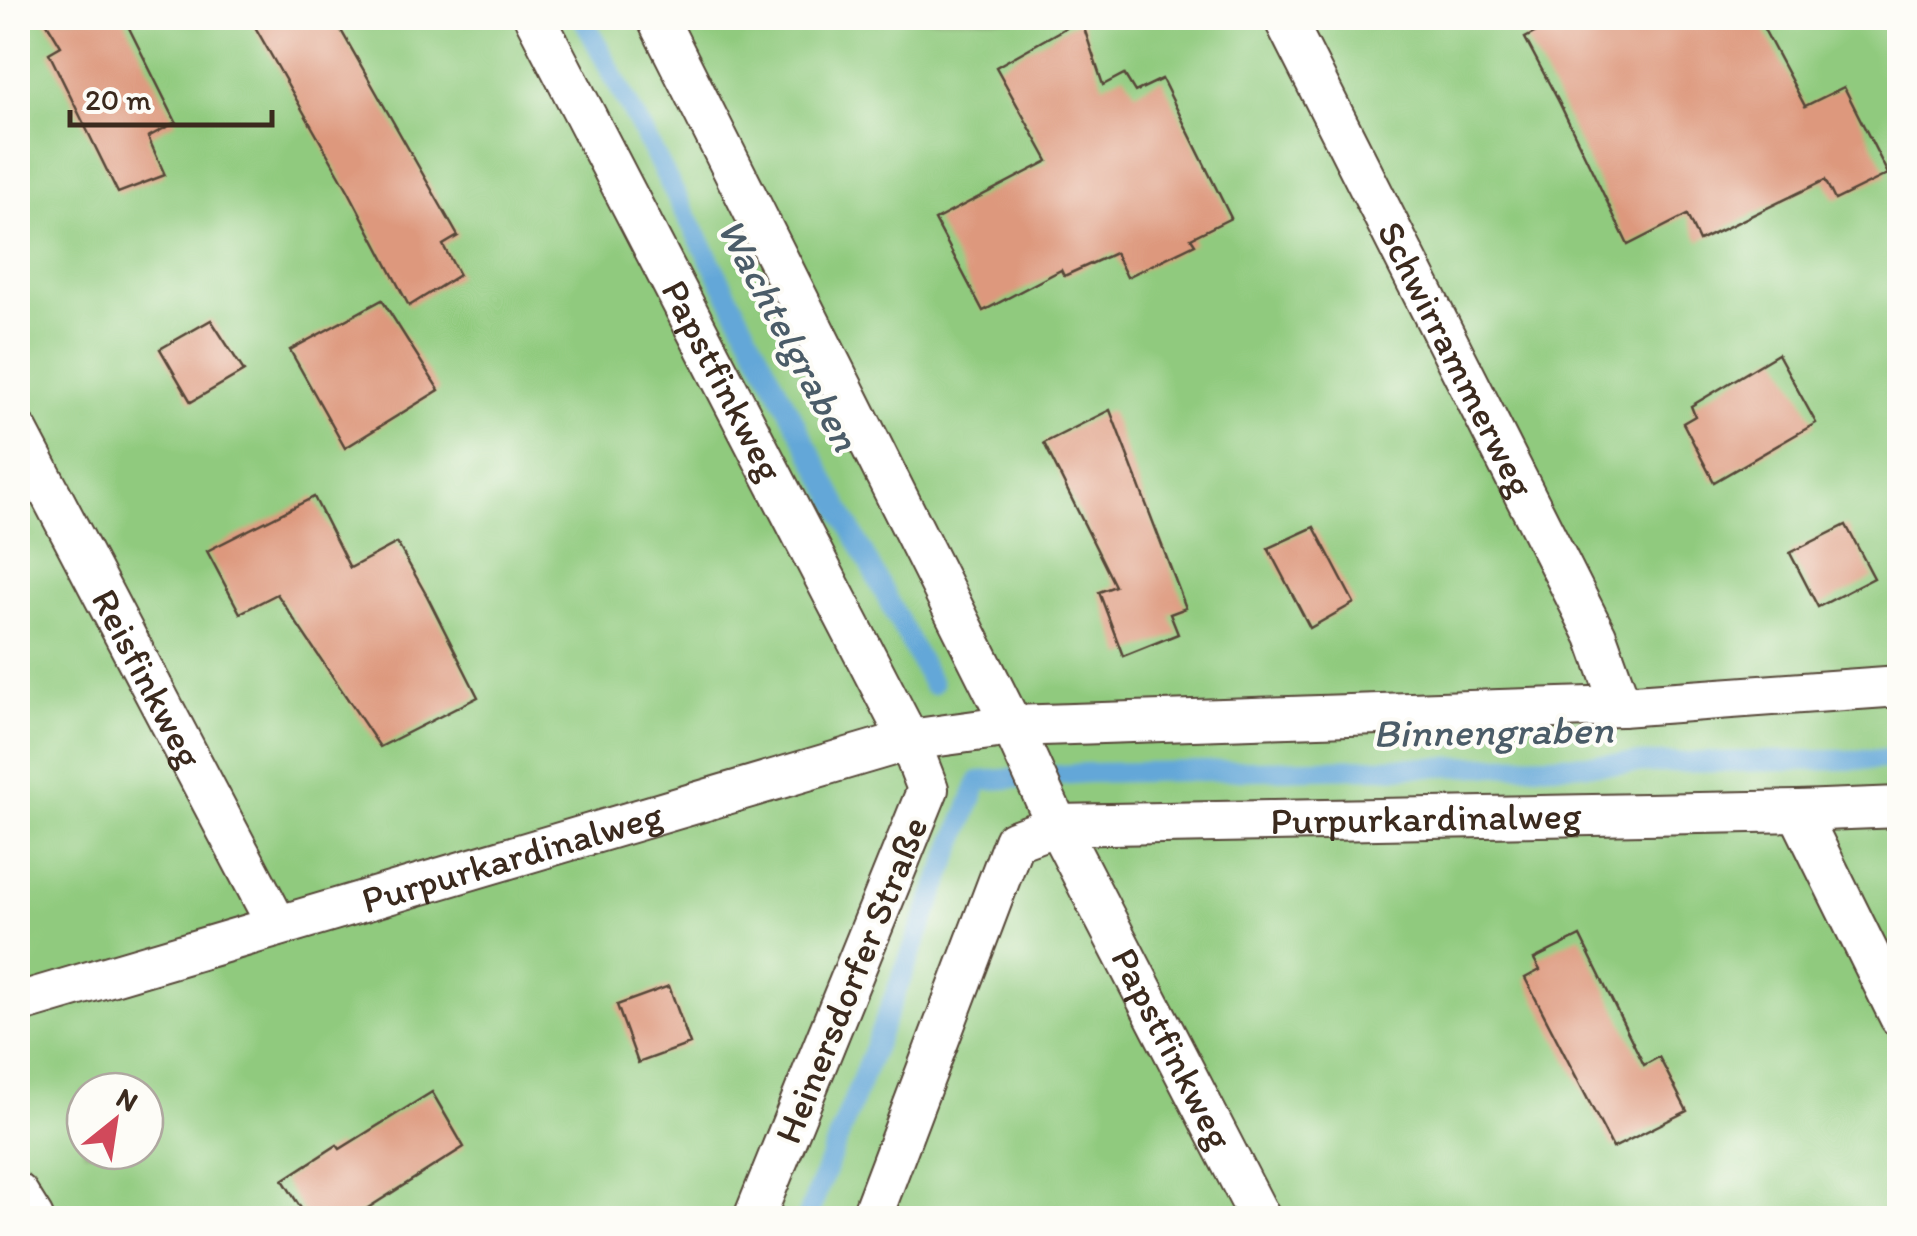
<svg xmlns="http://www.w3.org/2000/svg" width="1917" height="1236" font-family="Itim,sans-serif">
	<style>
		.green { fill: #90ca7e; stroke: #667a4e; stroke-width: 2.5; fill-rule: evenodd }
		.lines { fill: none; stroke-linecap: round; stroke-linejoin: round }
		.stream { stroke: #63a7d8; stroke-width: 20 }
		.building { fill: #dd987d }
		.lane-casing { stroke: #564638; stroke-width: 44 }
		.lane { stroke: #fff; stroke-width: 40 }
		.labels { text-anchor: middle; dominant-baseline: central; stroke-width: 8; stroke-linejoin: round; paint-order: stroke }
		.street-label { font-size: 38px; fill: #3b2a1e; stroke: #fdfcf7 }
		.water-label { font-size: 40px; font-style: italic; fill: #4b5c68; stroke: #fdfcf7 }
	</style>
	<rect width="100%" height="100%" fill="#fdfcf7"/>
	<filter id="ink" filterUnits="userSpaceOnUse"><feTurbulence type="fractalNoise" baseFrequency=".01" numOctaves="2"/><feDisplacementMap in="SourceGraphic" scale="20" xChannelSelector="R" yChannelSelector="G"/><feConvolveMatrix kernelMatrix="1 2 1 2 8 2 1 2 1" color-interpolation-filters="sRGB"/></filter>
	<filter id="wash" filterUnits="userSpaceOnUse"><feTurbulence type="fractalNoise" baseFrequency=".0048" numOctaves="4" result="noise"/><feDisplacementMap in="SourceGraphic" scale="40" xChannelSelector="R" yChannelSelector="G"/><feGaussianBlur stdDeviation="2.25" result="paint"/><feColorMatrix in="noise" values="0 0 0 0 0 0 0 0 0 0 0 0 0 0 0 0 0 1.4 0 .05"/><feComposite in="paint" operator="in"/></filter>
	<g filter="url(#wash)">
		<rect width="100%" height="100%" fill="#eee6c9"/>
		<path class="green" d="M18,18H1899V1218H18ZM85,1091H145V1151H85Z"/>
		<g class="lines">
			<path class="stream" d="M583,18L932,684
				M807,1218L979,781L1087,773L1900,759"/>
		</g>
		<g id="blocks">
			<path class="building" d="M44,18H124L176,122L148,137L165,175L118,193L49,53L61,46Z
				M250,18H334L458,236L443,245L459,275L409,306L349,192Z
				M1563,18H1758L1805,106L1844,87L1888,174L1835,200L1825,180L1699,241L1687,215L1628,245L1559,102L1525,38Z
				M1081,19L1103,85L1124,74L1135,92L1162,79L1231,218L1191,238L1195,244L1127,277L1115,253L1064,276L1061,270L983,311L935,220L1048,161L996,67Z
				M382,300L439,390L345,448L290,350Z
				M211,320L244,371L191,402L160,349Z
				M1778,354L1816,423L1714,482L1683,423L1695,416L1691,406Z
				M1110,410L1186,608L1170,614L1178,634L1123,656L1099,592L1115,586L1044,443Z
				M314,497L350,568L397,543L427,596L478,697L380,747L277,594L240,613L207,551Z
				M1846,525L1874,578L1818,607L1790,553Z
				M1314,527L1354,603L1310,628L1268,548Z
				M1580,936L1644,1065L1659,1057L1687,1111L1613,1148L1525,978L1540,970L1534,959Z
				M669,986L690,1044L638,1063L617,1005Z
				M432,1092L464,1147L352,1218H307L283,1180L337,1145L340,1149Z"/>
		</g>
	</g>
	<g filter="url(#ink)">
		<use href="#blocks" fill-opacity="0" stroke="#564638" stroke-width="2.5"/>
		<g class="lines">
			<defs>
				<g id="lane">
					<path id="s1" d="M535,18L909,740L928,789L754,1218"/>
					<path id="s2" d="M657,18L1012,726L1057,825L1260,1218"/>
					<path id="s3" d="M1284,18L1596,636L1621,706"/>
					<path id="s4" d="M18,432L277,925"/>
					<path d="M1798,811L1900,1017"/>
					<path id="s5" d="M18,1003L909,740L1012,726L1621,706L1900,686"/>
					<path d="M18,1194L33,1218"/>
					<path id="s6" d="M871,1218L1014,841L1057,825L1798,811L1900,807"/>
				</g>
			</defs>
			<use href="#lane" class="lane-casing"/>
			<use href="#lane" class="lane"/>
		</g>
	</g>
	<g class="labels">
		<g class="street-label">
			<text stroke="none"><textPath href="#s3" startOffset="382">Schwirrammerweg</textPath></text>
			<text stroke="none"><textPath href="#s1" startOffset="408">Papstfinkweg</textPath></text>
			<text stroke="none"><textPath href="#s4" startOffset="278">Reisfinkweg</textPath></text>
			<text stroke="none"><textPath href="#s6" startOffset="818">Purpurkardinalweg</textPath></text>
			<text stroke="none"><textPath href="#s5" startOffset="515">Purpurkardinalweg</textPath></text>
			<text transform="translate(851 980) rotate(-68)">Heinersdorfer Straße</text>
			<text stroke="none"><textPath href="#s2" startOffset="1152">Papstfinkweg</textPath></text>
		</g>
		<g class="water-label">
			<text transform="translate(789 334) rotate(62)">Wachtelgraben</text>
			<text transform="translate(1493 731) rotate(-1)">Binnengraben</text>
		</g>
	</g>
	<rect width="1917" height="1236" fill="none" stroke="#fdfcf7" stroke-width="60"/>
	<g transform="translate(115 1121) rotate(30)"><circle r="48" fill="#fdfcf7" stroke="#afa8a0" stroke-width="2.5"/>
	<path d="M0-8L18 38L0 25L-18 38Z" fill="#d1495b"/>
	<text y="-15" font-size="28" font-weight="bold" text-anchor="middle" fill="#3b2a1e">N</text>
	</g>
	<path d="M70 110v15h202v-15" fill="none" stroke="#3b2a1e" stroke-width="5"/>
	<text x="85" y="110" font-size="30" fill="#3b2a1e" stroke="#fdfcf7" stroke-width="8" paint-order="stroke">20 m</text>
</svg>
